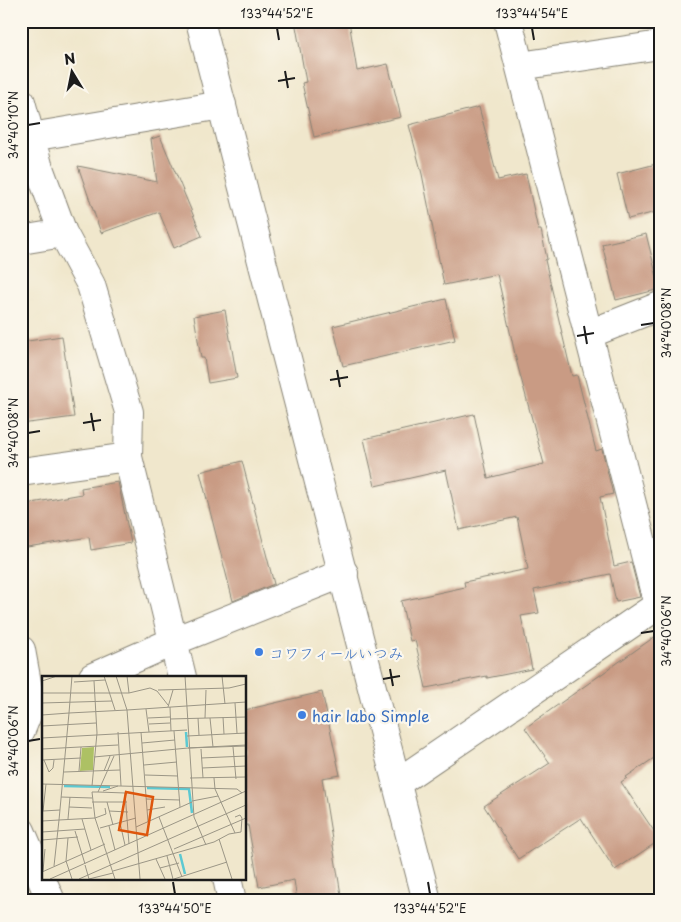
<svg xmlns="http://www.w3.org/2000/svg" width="681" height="922" font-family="'Playpen Sans','Klee One',sans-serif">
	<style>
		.building { fill: #c99b84 }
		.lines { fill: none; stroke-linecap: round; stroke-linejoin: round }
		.minor-casing { stroke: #868274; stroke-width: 30 }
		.tertiary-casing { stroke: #868274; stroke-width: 30 }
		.minor { stroke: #fff; stroke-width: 28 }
		.tertiary { stroke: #fff; stroke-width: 28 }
		.ticks { fill: none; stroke: #1c1c1c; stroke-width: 2 }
		.shop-dot { fill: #3f7fe0; stroke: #fbf7ec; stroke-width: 2 }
		.labels { text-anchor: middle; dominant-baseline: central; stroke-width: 4.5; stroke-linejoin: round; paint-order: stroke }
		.shop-label { font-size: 15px; fill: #366cbe; stroke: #fbf7ec; text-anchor: start }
		.inset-river { fill: none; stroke: #5cc9d2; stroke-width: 2.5 }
		.inset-road { fill: none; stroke: #9b9686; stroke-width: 1 }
		.view { fill: #de560d; fill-opacity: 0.15; stroke: #de560d; stroke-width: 2.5 }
		.inset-edge { fill: none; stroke: #1c1c1c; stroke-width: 2.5 }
		.neatline { fill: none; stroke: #1c1c1c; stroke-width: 2 }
		.ticks-label { font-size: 12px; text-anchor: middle; fill: #1c1c1c }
	</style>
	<rect width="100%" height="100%" fill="#fbf7ec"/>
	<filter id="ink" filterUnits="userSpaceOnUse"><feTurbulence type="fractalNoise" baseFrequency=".02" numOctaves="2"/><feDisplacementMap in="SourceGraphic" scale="10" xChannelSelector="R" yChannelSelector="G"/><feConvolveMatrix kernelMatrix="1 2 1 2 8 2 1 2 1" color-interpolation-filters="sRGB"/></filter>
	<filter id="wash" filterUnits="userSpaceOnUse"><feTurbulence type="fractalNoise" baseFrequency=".0096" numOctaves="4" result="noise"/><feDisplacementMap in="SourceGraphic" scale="20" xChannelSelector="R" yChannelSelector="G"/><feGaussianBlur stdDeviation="1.12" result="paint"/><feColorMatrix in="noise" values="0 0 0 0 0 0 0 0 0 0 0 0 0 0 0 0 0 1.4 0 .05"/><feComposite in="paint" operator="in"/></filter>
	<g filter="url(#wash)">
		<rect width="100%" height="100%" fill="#f0e7cc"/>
		<g id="blocks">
			<path class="building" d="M295,21H349L357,71L388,64L401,117L314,137L302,83L306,82Z
				M479,107L498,180L526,174L538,230H541L547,259L545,260L572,376L577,375L596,451L602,449L613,494L600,497L614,566L631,562L640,597L616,602L610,574L534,590L539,613L521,616L532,669L487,678V676L426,688L415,640L410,641L401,601L465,587L464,582L528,569L517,517L459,530L446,470L375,486L364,439L474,414L488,478L544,464L517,363L497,274L444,285L422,174L409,125Z
				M160,136L202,236L174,248L159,212L101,233L78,166L157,182L151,139Z
				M660,163V211L628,219L617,174Z
				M646,234L660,289L616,300L602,244Z
				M446,299L455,340L343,366L333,326Z
				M225,310L237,378L208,383L204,358H201L194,316Z
				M62,336L74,417L21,424V342Z
				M242,461L274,584L233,601L200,472Z
				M118,482L131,543L91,550L89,537L21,548V505L82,494L81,488Z
				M660,633V754L626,777L627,778L621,782L660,840L615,870L581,818L518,859L484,806L550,763L525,728Z
				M322,692L340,775L322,778L342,901H297L294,880L259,887L248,825H245V710Z"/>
		</g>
	</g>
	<g filter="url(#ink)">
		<use href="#blocks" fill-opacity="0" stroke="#868274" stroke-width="1"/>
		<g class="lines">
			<defs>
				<path id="minor" d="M508,21L658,605
					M520,66L660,45
					M21,102L38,165L63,233L91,285L129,412L128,457L182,677
					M31,137L222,105
					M21,240L63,233
					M589,334L660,306
					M21,472L128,457
					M21,650L31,705
					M93,677L174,641L344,573
					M21,730L31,705L44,699
					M397,783L660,604
					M21,831L51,901
					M227,878L232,901"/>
				<path id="tertiary" d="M200,21L427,901"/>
			</defs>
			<use href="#minor" class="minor-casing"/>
			<use href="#tertiary" class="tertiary-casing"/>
			<use href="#minor" class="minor"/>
			<use href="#tertiary" class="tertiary"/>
		</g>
	</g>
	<path class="ticks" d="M277,28L279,40M532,28L534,40M285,71L288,88M278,81L295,78M28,125L40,123M641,325L654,323M584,326L587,344M577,336L594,333M337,370L340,387M330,380L348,377M91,413L94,431M83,423L101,420M28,433L40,431M641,633L654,631M390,669L393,686M383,679L400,676M28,741L40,739M173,882L175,894M428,882L430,894"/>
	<g class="shop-dot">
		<circle cx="259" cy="652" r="5"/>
		<circle cx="302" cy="715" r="5"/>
	</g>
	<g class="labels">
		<g class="shop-label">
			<text x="269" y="652">コワフィールいつみ</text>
			<text x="312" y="715">hair labo Simple</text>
		</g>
	</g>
	<g transform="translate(42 676)">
		<rect width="204" height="204" fill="#f0e7cc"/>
		<path d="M52,71L51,94L38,95L40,72Z" fill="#adc164"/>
		<path class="inset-river" d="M144,56L145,71M22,110L68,111M105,112L147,113L150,137M138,178L143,198"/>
		<path class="inset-road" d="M62,0L73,34M85,0L87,17M143,0L152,141L164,169M180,0L183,28M0,5L15,0M32,6L63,4M116,14L187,12L204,8M0,17H87L108,12L115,15L126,29M0,27L70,25M193,27L195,57M126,31L131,14M128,31L129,55M104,33L107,56M0,39L27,37L30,0M181,41L182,58M106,42L128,41M156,42L157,59M163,42L164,14M168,42L171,71M128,43L204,41M107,48L128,47M0,50L54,47M132,55L138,131M76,56L79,110M99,56L106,146M145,60L204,57M0,62L145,54M100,67L133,64M204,69L146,72L204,70M191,71L194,103M0,73L76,69M159,73L161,102M52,81L146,72M159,82L204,80M0,84L39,82M2,84L7,96L11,92L12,84M102,89L135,86M160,92L204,90M37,95L39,71M62,95L68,80M22,96L78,94M103,99L136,100M148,102L204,101M172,102L173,113L193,157M0,108L195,113L200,117M50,110L55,57L52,5M61,115L76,110M56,116L83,117L87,168M19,121L50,122M104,123L138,124M150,125L176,120M50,126H85M65,126L71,149M27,131L50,132M63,132L64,138L53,142L50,116H56L72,80M105,134L123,131M1,135L4,108M1,135L18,134M67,135L86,136M117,141L140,201M26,143L28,121M40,143L49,174M0,145L17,144L12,190M78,147L83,169M67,150L73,174M94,151L150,126M58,152L94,142M33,155L43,188M0,156L43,153M26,162L24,185L30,203M177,163L190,203M0,164L36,161M132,173L204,142M125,180L131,203M114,183L123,203M43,189L47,203L71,197M118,192L137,187M1,195L3,173M71,195L172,166L187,158L199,156L200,142L198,139L193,141M0,196L63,168M8,203L204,115M37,203L204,129M73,203L53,142L17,144L27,37L85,34L74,0M98,203L85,34L204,26M132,203L185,186"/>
		<path class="view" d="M84,116L111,121L105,159L77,154Z"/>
		<rect width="204" height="204" class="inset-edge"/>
	</g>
	<rect width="681" height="922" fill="none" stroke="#fbf7ec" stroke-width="55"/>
	<g transform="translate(72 72) rotate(350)" stroke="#fbf7ec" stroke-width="4" paint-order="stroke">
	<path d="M0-4L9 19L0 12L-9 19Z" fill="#1c1c1c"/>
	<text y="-8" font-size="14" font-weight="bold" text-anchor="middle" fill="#1c1c1c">N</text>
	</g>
	<rect x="28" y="28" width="626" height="866" class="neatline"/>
	<g class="ticks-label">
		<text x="277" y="18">133°44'52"E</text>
		<text x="532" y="18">133°44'54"E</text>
		<text transform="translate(14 125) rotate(-90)" y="4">34°40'10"N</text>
		<text transform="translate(667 323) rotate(-90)" y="4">34°40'08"N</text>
		<text transform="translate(14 433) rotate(-90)" y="4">34°40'08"N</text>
		<text transform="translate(667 631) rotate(-90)" y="4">34°40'06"N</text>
		<text transform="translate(14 741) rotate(-90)" y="4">34°40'06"N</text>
		<text x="175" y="913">133°44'50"E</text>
		<text x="430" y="913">133°44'52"E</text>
	</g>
</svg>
